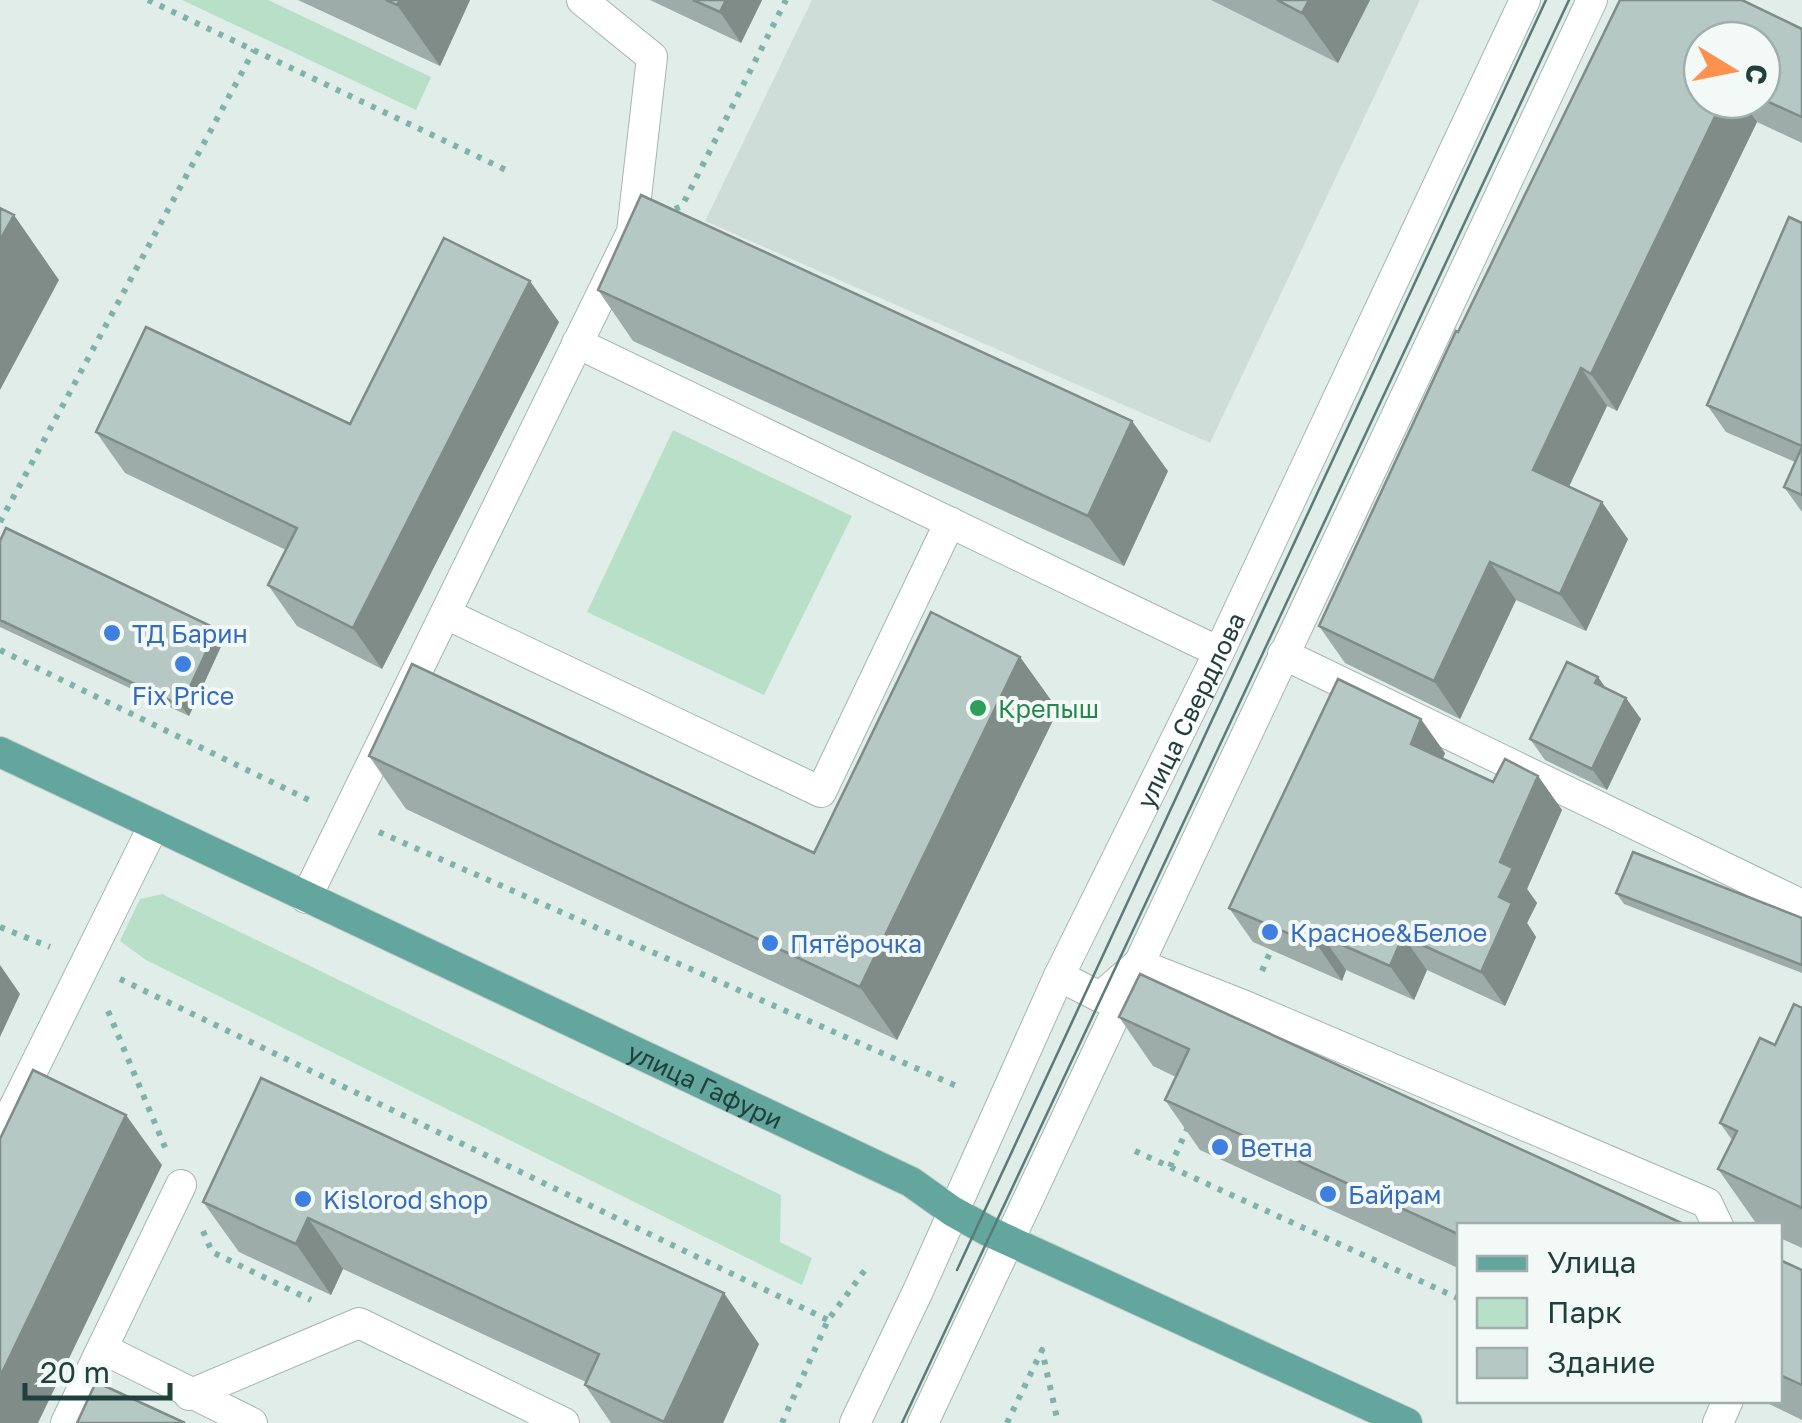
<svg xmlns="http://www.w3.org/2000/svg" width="1802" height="1423" font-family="'Golos Text',sans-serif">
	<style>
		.built { fill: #cfddd9 }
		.green { fill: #b8e0c8 }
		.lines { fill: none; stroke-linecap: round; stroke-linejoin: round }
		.minor-casing { stroke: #a3b6b1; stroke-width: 32 }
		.major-casing { stroke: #c1cac8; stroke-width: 32 }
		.path { stroke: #7fb3aa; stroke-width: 6; stroke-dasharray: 5 8; stroke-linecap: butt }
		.minor { stroke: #fff; stroke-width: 30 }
		.major { stroke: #62a69e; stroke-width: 30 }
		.tram { stroke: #5a7b77; stroke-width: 2.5 }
		.wall { fill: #9daca8; fill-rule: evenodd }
		.shaded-wall { fill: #7f8c88 }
		.building { fill: #b6c8c3; stroke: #7f8c88; stroke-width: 2.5 }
		.shop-dot { fill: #3f7fe0; stroke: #f2f9f7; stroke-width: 4 }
		.leisure-dot { fill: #2e9e5b; stroke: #f2f9f7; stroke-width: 4 }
		.labels { text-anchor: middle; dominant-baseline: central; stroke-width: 8; stroke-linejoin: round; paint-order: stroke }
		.shop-label { font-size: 25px; fill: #366cbe; stroke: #f2f9f7; text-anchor: start }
		.leisure-label { font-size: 25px; fill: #27864d; stroke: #f2f9f7; text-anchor: start }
		.street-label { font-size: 25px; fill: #20403b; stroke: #f2f9f7 }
	</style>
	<rect width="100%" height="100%" fill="#e1ede9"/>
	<path class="built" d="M812,0H1420L1210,443L705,221Z"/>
	<path class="green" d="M182,0H268L431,77L416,110Z
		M673,430L852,516L764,695L587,612Z
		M162,894L781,1195L780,1242L812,1258L802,1285L146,960L120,941L140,899Z"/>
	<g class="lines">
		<defs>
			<g id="minor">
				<path d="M577,343L1219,652"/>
				<path d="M446,614L821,792L950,522"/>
				<path d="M1283,654L1802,905"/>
				<path d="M306,898L632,232L652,57L582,0"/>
				<path d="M1059,976L1100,997L1138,964L1245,1006L1707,1203L1718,1226"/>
				<path d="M0,1136L153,827"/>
				<path d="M103,1349L252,1423"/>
				<path d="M189,1395L359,1323L564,1423"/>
				<path d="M66,1423L181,1185"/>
				<path id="s1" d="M855,1423L918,1291L1059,976L1219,652L1525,0"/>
				<path d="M923,1423L1592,0"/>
				<path d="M1718,1423L1728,1400"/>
			</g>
			<g id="major">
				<path id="s2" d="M0,752L911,1182L952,1211L990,1232L1407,1423"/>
			</g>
		</defs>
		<use href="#minor" class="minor-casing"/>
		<use href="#major" class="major-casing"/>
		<path class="path" d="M148,0L506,170
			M675,209L682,206L786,0
			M0,522L254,50
			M0,650L313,802
			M379,832L959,1087
			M0,927L50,947
			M1262,971L1271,950
			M120,979L828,1320
			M108,1011L167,1152
			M1135,1151L1460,1299
			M1170,1167L1188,1127
			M203,1231L212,1252L311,1300
			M782,1423L828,1320L865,1270
			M1007,1423L1042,1350L1058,1423"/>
		<use href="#minor" class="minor"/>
		<use href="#major" class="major"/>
		<path class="tram" d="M957,1270L1546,0
			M902,1423L1569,0"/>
	</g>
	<path class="wall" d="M298,0H470L440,66Z
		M650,0H762L741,43Z
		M1211,0H1370L1338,63Z
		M1620,0L1802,29V143L1757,122L1617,411L1607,406L1569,487L1628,539L1586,631L1516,600L1460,719L1345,663L1319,626L1458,332ZM1762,40V100H1702Z
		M1802,223V512L1784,487L1795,462L1726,432L1707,405Z
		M598,290L1168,471L1124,566L633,341Z
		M559,322L382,669L297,626L268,585L286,550L125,473L96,432L350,424Z
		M0,541L224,640L189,716L0,627Z
		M1020,657L1058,710L897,1040L406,809L369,756L814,853Z
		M1606,689L1641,719L1607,790L1545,760L1530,739Z
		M1445,753L1443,759L1493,782L1538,776L1562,810L1527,889L1537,903L1527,923L1536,937L1505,1006L1427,970L1414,1000L1346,970L1342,981L1253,942L1229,908Z
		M1616,893L1802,918V973L1624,904Z
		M1140,974L1460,1226V1269L1200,1150L1165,1100L1176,1077L1153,1066L1119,1017Z
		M1802,1008V1248L1780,1238V1226H1758L1718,1169L1732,1140L1720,1123Z
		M261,1078L759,1344L723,1423H611L585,1385L586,1382L343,1269L331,1295L239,1252L203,1202Z
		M1780,1260L1802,1270V1420L1769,1404L1766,1400H1780Z"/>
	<path class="shaded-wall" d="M400,0H470L440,66L397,5Z
		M726,0H762L741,43L720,12Z
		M1309,0H1370L1338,63L1302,13Z
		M1723,100H1741L1757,122L1617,411L1591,374Z
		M14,215L59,280L0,390V240Z
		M530,281L559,322L382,669L353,628Z
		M1581,368L1607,406L1559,507L1533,470Z
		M1132,421L1168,471L1124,566L1088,516Z
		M1602,502L1628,539L1586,631L1560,594Z
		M1490,562L1516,600L1460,719L1434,681Z
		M217,629L224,640L189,716L181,706Z
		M1020,657L1058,710L897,1040L860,987Z
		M1598,677L1613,698L1595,683Z
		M1626,698L1641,719L1607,790L1592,769Z
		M1421,719L1445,753L1435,778L1411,744Z
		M1538,776L1562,810L1527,889L1537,903L1527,923L1536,937L1505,1006L1481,972L1499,897L1500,862Z
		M1322,936L1346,970L1342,981L1318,946Z
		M1403,936L1427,970L1414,1000L1390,966Z
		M0,965L20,994L0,1037Z
		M126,1115L162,1165L38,1423H0V1377Z
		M308,1218L343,1269L331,1295L296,1244Z
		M724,1293L759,1344L723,1423H665Z"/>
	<path class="building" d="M386,0H400L397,5Z
		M693,0H726L720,12Z
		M1277,0H1309L1302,13Z
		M1620,0H1742L1802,29V117L1762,99V40H1702V100H1723L1591,374L1581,368L1533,470L1602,502L1560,594L1490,562L1434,681L1319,626L1456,331L1458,332Z
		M641,195L1132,421L1088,516L598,290Z
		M0,208L14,215L0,240Z
		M1789,217L1802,223V446L1707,405Z
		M444,238L530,281L353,628L268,585L297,528L96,432L146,327L350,424Z
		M1802,447V495L1784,487Z
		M6,528L217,629L181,706L0,620V541Z
		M931,612L1020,657L860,987L369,756L412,664L814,853Z
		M1567,662L1598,677L1595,683L1626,698L1592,769L1530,739Z
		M1338,679L1421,719L1411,744L1493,782L1505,759L1538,776L1500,862L1513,868L1499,897L1512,903L1481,972L1403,936L1390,966L1322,936L1318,946L1229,908Z
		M1633,852L1802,918V965L1616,893Z
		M1140,974L1688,1226H1460V1235L1165,1100L1189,1049L1119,1017Z
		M1794,1004L1802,1008V1208L1718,1169L1737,1131L1720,1123L1760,1038L1775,1045Z
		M33,1070L126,1115L0,1377V1139Z
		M261,1078L724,1293L664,1422L585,1385L599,1354L308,1218L296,1244L203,1202Z
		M1780,1260L1802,1270V1385L1780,1375Z
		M96,1382L185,1423H77Z"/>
	<g class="shop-dot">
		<circle cx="112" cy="633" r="10"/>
		<circle cx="183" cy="664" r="10"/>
		<circle cx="1270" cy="932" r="10"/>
		<circle cx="770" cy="943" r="10"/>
		<circle cx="1220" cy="1147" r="10"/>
		<circle cx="1328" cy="1194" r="10"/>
		<circle cx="303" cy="1199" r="10"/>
	</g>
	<circle class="leisure-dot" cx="978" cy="708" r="10"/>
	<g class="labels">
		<g class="shop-label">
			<text x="132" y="633">ТД Барин</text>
			<text x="183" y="695" text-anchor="middle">Fix Price</text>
			<text x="1290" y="932">Красное&amp;Белое</text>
			<text x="790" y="943">Пятёрочка</text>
			<text x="1240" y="1147">Ветна</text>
			<text x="1348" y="1194">Байрам</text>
			<text x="323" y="1199">Kislorod shop</text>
		</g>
		<g class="leisure-label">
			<text x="998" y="708">Крепыш</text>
		</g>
		<g class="street-label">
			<text stroke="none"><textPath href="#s1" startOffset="788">улица Свердлова</textPath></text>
			<text stroke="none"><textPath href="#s2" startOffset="780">улица Гафури</textPath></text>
		</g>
	</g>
	<rect x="1457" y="1223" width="325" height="180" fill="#f2f9f7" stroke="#9eafac" stroke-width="2.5"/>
	<rect x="1477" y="1256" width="50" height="15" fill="#62a69e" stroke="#9eafac" stroke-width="2.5"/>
	<text x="1547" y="1273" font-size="30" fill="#20403b">Улица</text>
	<rect x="1477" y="1298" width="50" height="30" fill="#b8e0c8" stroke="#9eafac" stroke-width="2.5"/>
	<text x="1547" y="1323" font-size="30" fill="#20403b">Парк</text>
	<rect x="1477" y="1348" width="50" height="30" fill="#b6c8c3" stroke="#9eafac" stroke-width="2.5"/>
	<text x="1547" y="1373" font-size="30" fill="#20403b">Здание</text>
	<g transform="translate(1732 70) rotate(100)"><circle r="48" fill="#f2f9f7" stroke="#9eafac" stroke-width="2.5"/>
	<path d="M0-8L18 38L0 25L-18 38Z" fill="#fd914f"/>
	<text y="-15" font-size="28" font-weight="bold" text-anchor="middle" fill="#20403b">С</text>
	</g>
	<path d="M25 1383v15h145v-15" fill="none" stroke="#20403b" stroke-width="5"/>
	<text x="40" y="1383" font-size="30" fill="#20403b" stroke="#f2f9f7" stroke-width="8" paint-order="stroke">20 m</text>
</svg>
